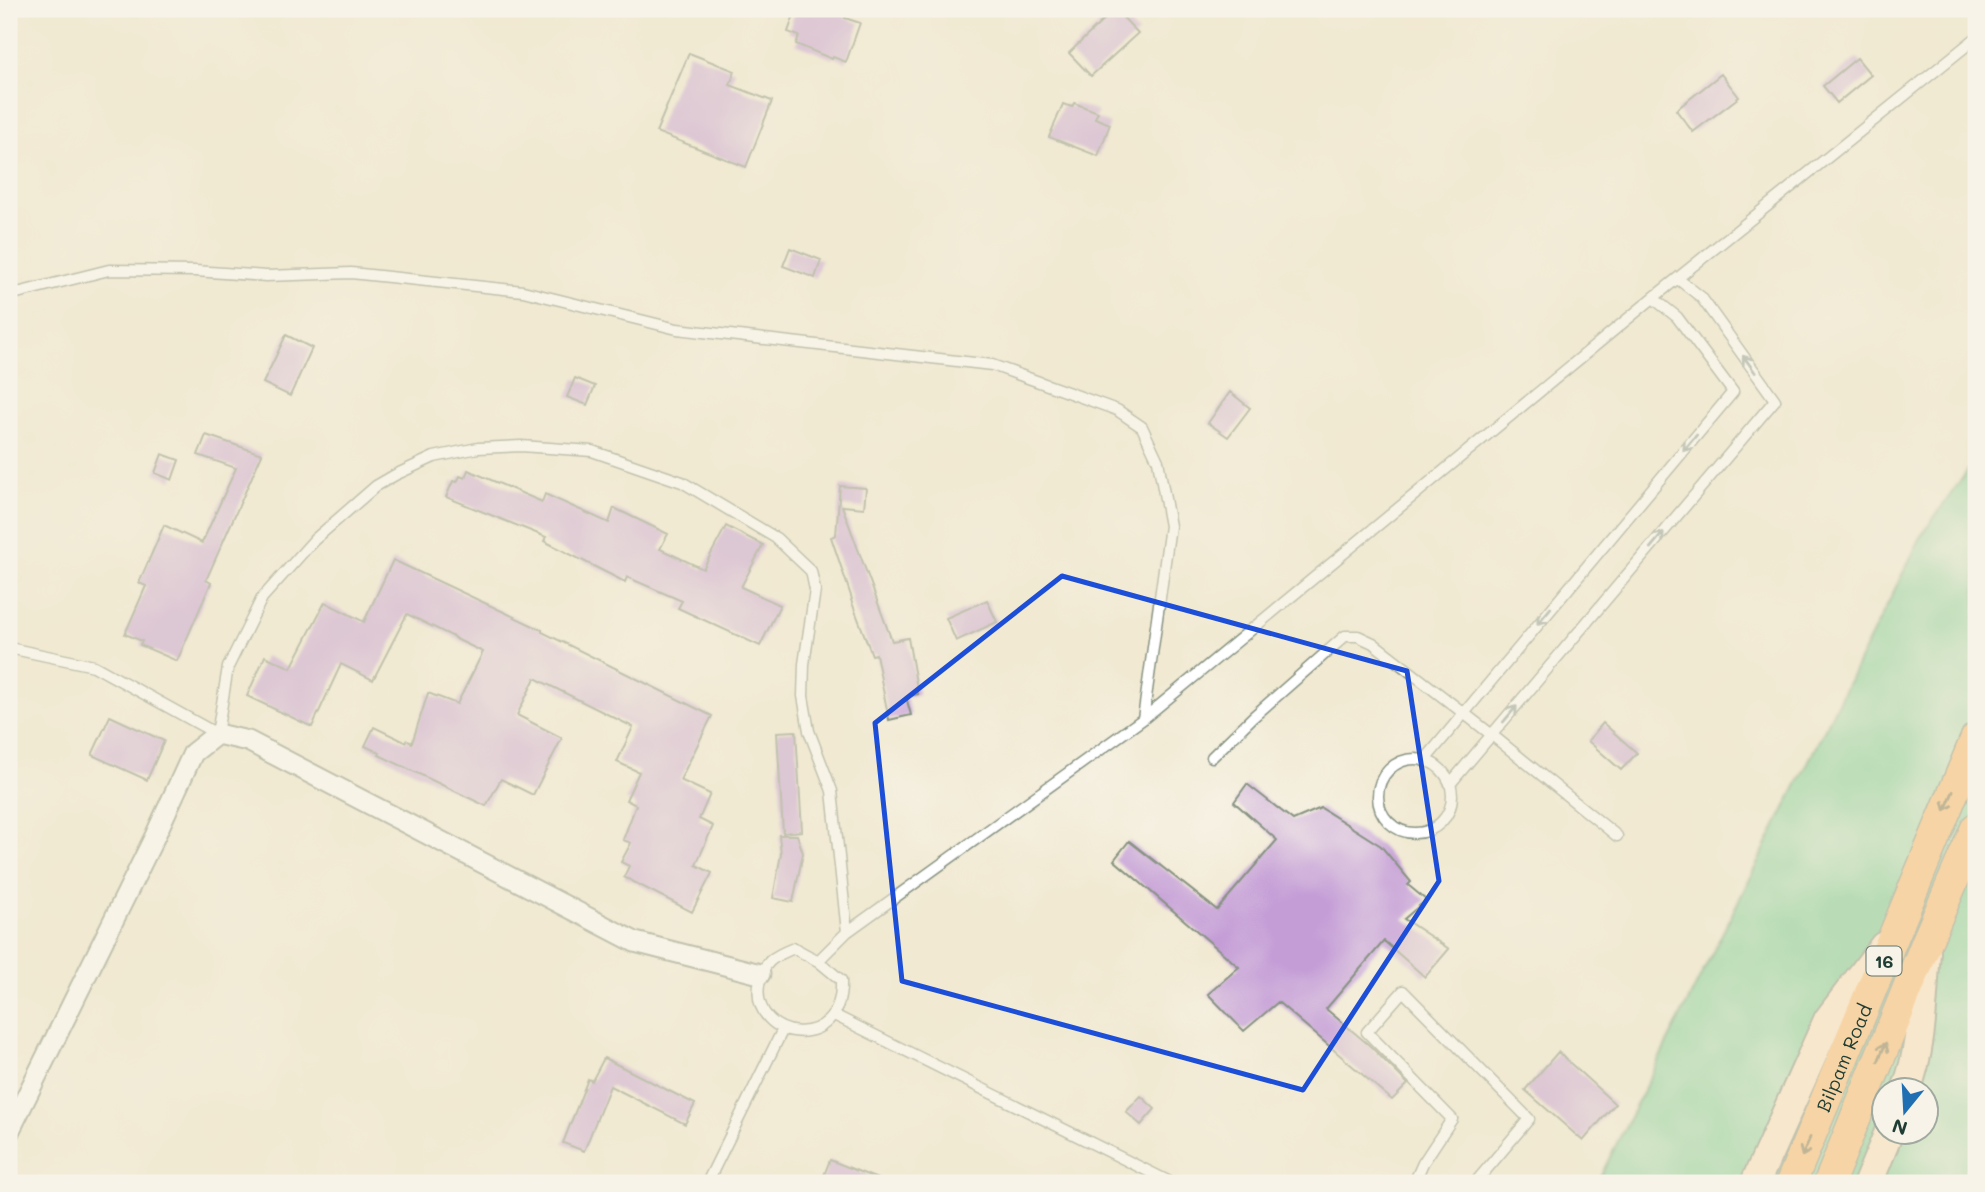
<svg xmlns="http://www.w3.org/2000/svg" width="1985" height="1192" font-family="Mali,sans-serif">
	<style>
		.green { fill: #74cd94; stroke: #4a8564; stroke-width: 2; fill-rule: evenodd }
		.building { fill: #c49dd7 }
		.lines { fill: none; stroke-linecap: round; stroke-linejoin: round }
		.lane-casing { stroke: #889383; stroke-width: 13 }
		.street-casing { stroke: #889383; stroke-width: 23 }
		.secondary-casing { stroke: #889383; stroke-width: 32 }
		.primary-casing { stroke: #889383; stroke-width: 33 }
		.lane { stroke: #fff; stroke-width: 10 }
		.street { stroke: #fff; stroke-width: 19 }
		.secondary { stroke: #ffe4c6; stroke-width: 28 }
		.primary { stroke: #ffbb71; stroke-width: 30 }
		.oneway { stroke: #8f9e9a }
		.oneway2 { stroke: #84764f }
		.marked { fill: none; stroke: #1d4ed8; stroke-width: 5; stroke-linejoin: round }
		.labels { text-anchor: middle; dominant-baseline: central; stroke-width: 5; stroke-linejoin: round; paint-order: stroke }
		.shield { fill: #f7f3e8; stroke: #60746a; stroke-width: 2 }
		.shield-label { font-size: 18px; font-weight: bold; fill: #1f3d34 }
		.street-label { font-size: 19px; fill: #1f3d34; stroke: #f7f3e8 }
	</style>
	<rect width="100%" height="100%" fill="#f7f3e8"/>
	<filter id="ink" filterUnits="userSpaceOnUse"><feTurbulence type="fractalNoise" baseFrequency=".0143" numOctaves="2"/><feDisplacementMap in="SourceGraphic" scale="14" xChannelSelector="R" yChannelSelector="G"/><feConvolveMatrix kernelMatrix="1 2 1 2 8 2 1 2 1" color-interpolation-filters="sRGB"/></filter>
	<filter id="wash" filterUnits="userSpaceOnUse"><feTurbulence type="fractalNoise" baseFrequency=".00686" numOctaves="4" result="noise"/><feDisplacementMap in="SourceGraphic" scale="28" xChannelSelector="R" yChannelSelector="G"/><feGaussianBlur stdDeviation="1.57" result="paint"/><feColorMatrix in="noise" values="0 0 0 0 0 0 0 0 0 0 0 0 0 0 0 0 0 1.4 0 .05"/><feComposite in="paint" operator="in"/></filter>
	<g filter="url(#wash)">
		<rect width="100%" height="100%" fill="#f1e9d2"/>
		<path class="green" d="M1976,459V1183H1597L1923,533ZM1884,1090H1926V1132H1884Z"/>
		<g id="blocks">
			<path class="building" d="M796,9H848L845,18L860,23L846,62L833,57L832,59L796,44L799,36L788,32Z
				M1115,9L1138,33L1091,76L1069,53Z
				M689,53L735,71L730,85L772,101L746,167L656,132Z
				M1857,58L1871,75L1837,103L1823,86Z
				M1721,74L1739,97L1693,132L1676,110Z
				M1074,103L1098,112L1095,118L1110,124L1098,156L1049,137L1063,104L1072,107Z
				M790,248L821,260L815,278L783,266Z
				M286,335L312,348L290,396L263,383Z
				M575,378L595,386L587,405L567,397Z
				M1230,392L1250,408L1228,437L1208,423Z
				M206,435L262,454L206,580L211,583L177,661L140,645L142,641L125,634L146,586L139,583L164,525L202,543L236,468L198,455Z
				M162,454L179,460L172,480L155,473Z
				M468,470L542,502L545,494L609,523L614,508L668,534L660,549L703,569L726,526L763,545L741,587L780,605L760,646L678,608L682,601L627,577L625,582L544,541L546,537L446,497L453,481L457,482L460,476L465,478Z
				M840,486L866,488L864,508L842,506L892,641L908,638L918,694L906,697L911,715L889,720L876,654L872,655L851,600L852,599L831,537L836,535Z
				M393,560L542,630V632L712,716L680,780L710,794L699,819L713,826L696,865L712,873L692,912L624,877L629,866L621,862L631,843L623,840L636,805L626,800L639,772L617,762L633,727L535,678L517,715L562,738L533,795L501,779L486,806L379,755L380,753L365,746L374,727L405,742L406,740L412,743L428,693L457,704L483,652L454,638V637L407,614L373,680L341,664L312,727L247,696L265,656L291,668L325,602L364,622Z
				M987,600L997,622L956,641L946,618Z
				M110,716L164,741L147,780L92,755Z
				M1603,723L1637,753L1621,770L1588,741Z
				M796,731L802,831L783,833L777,732Z
				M1247,784L1293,820L1321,808L1381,846L1411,882L1408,885L1426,900L1404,919L1449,949L1425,977L1384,941L1326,1009L1369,1045L1408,1084L1392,1100L1278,1002L1244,1031L1208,994L1239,967L1114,860L1129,841L1217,910L1277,840L1234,802Z
				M779,835H797L803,853L793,902L773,898L781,854Z
				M1558,1052L1615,1104L1583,1141L1525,1090Z
				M604,1058L695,1104L685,1124L610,1086L584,1151L563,1143L588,1079L592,1081Z
				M1141,1096L1155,1109L1141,1125L1126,1112Z
				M830,1160L885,1182V1183H821Z"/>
		</g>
	</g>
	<g filter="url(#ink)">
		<use href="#blocks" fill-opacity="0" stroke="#889383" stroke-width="2"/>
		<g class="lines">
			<defs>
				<path id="lane" d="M9,295L109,270L195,271L266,276L351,273L523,291L677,329L992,365L1117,410L1142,427L1158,461L1170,526L1143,719
					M9,648L94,666L217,734L228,667L262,598L314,540L376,486L395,475L434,457L478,448L521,446L592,451L682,482L776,538L811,571L815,590L804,664L803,696L809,731L832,791L847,932
					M1212,757L1253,717L1345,636H1358L1373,643L1492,735L1617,836
					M1378 796a37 37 0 1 1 74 0a37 37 0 1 1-74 0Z
					M1424,761L1733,392L1677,317L1653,298
					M1450,784L1775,400L1701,297L1678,279
					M794,948L818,961L841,980C844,1055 751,1041 759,985C762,962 774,956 794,948Z
					M818,961L847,932L1143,719L1653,298L1976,38
					M834,1015L1172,1183
					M707,1183L783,1029
					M1414,1183L1423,1163L1452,1119L1367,1032L1403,991L1529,1119L1475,1183"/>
				<path id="street" d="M9,1132L155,836L193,753L217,734L248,741L635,942L760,974"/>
				<path id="secondary" d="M1906,1090C1923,1047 1922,998 1926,952
					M1755,1183L1828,1020L1884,946
					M1868,1183L1889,1132"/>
				<g id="primary">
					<path id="s1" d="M1791,1183L1976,738"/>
					<path d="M1829,1183L1927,941L1976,828"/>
				</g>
			</defs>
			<use href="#lane" class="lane-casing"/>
			<use href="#street" class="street-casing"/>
			<use href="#secondary" class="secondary-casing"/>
			<use href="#primary" class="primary-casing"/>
			<use href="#lane" class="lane"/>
			<use href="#street" class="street"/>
			<use href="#secondary" class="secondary"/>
			<use href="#primary" class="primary"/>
		</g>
		<defs><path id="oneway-shaft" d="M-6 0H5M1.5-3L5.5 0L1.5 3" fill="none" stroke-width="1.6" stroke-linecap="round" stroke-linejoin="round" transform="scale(1.75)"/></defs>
		<g class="oneway">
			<use href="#oneway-shaft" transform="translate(1749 364) rotate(-126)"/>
			<use href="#oneway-shaft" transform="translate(1690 443) rotate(130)"/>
			<use href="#oneway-shaft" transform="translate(1657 540) rotate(-50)"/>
			<use href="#oneway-shaft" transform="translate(1544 616) rotate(130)"/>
			<use href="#oneway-shaft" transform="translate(1510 714) rotate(-50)"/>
		</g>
		<g class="oneway2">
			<use href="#oneway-shaft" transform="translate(1949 801) rotate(113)"/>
			<use href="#oneway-shaft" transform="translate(1882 1052) rotate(-68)"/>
			<use href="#oneway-shaft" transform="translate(1806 1147) rotate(113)"/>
		</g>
	</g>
	<path d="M0 0H1985V1192H0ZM1062,576L1407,671L1439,881L1303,1090L902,981L875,723Z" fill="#f1e9d2" fill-opacity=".55" fill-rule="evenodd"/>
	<path class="marked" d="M1062,576L1407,671L1439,881L1303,1090L902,981L875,723Z"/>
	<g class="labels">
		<rect class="shield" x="1866.5" y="946.5" width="35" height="29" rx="5"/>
		<g class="shield-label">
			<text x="1884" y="961">16</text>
		</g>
		<g class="street-label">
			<text stroke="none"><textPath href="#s1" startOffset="136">Bilpam Road</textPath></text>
		</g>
	</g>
	<rect width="1985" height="1192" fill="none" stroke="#f7f3e8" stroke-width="35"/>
	<g transform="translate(1905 1111) rotate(198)"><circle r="33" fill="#f7f3e8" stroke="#a1aaa0" stroke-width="2"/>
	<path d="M0-5L12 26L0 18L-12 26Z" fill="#1f6fb2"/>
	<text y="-10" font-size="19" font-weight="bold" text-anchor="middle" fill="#1f3d34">N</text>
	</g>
</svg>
